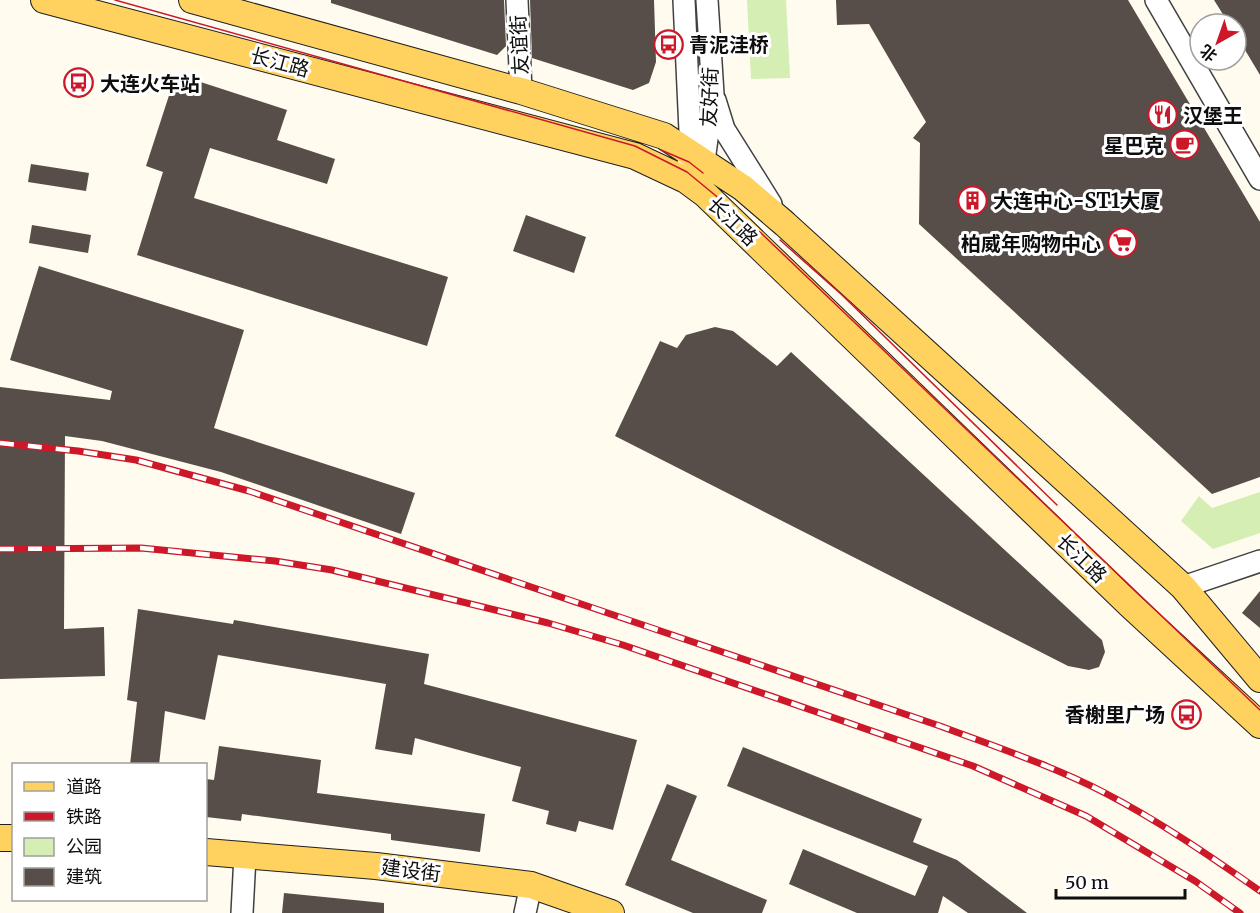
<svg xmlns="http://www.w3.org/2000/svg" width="1260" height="913" font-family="Merriweather,'Noto Sans SC',serif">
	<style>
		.green { fill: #d4eeb4 }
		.building { fill: #584e49 }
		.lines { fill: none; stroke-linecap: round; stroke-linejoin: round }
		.minor-casing { stroke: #414141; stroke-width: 24 }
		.major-casing { stroke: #1f1f1f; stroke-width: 28 }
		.minor { stroke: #fff; stroke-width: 21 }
		.major { stroke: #ffd15f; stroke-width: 26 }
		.tram { stroke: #cc1828; stroke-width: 1.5 }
		.rail-casing { stroke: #cc1828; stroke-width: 7 }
		.rail { stroke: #fff; stroke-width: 4.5; stroke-dasharray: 14; stroke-linecap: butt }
		.labels { text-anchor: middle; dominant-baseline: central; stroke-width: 6; stroke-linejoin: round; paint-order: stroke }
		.poi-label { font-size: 20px; font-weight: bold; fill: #0e0e0e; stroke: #fff; text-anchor: start }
		.street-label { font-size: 20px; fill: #0e0e0e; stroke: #fff }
	</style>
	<rect width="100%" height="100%" fill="#fffbef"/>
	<path class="green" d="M747,0H786L790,78L751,79Z
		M1260,492V533L1213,549L1181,521L1199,496L1212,508Z"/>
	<path class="building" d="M331,0H504L506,46L497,55L331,3Z
		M530,0H654L656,62L649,83L633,90L532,58Z
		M836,0H1128L1260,222V477L1212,494L919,224L920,143L913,138L926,122L869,24L837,25Z
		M1214,0H1260V75L1236,35V24H1229Z
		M176,74L287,110L277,140L335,159L327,184L210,148L194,198L448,277L427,346L137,255L163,172L146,166Z
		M31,164L89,173L86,191L28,182Z
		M526,215L586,237L574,273L513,251Z
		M32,225L91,235L88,253L29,243Z
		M39,266L244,330L214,428L415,493L401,534L221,472L102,441L65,436L64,629L104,627L105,676L0,679V387L110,400L112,391L10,360Z
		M715,327L733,331L777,366L791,352L1102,640L1105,652L1099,667L1089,670L1068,666L615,436L660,341L677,348L686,335Z
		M1260,591V628L1242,613Z
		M138,609L233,624L234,620L429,654L424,684L637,740L613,830L579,821L576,832L546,824L549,811L512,801L521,767L415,738L412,755L375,749L386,684L218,655L205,720L165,711L159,765H130L137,702L127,700Z
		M219,746L321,760L317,793L485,814L480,852L391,840V834L242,814L241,821L206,817V779L214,780Z
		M743,747L922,819L913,842L957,860L1027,913H968L943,896L938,913H857L789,884L803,849L915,896L928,866L727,786Z
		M667,784L697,796L671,860L767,900L762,913H693L625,885Z
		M284,893L384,903V913H282Z"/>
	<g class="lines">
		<defs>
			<path id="minor" d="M517,0L521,91
				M684,0L691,153L688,164
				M1156,0L1260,179
				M715,100L724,129L771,204
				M702,176L713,94L707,0
				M1183,587L1260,561
				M242,913L245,856
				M525,913L531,885"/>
			<path id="major" d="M44,0L635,156L686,180L705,194L1129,604L1260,725
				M192,0L521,91L664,136L743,188L785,224L1183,587L1260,679
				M0,838H14
				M206,852L376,866L531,885L611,913"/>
		</defs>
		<use href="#minor" class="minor-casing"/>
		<use href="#major" class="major-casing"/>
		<use href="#minor" class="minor"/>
		<use href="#major" class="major"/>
		<path class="tram" d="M115,0L635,146L687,172L761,233L1260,710
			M661,150L689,162L703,173
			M780,240L842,295L1057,505"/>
		<defs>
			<path id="rail" d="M0,443L78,451L136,460L249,491L940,726C996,747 1053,766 1105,793C1159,821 1210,856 1260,891
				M0,549L141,548L275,561L332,570L548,623L623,645L973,766L1086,816L1195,881L1240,913"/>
		</defs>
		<use href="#rail" class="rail-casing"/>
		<use href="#rail" class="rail"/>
	</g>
	<defs>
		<symbol id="bus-ring" viewBox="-11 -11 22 22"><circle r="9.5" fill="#fff" stroke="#cc1828" stroke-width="1.5"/><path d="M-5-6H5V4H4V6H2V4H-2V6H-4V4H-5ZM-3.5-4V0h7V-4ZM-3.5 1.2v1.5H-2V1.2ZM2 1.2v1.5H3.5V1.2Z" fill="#cc1828"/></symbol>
		<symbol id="restaurant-ring" viewBox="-11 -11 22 22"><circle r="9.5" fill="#fff" stroke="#cc1828" stroke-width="1.5"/><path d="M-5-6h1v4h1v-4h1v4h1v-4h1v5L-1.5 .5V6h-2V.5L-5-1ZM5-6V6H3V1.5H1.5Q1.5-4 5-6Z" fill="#cc1828"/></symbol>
		<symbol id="cafe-ring" viewBox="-11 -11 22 22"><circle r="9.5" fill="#fff" stroke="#cc1828" stroke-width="1.5"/><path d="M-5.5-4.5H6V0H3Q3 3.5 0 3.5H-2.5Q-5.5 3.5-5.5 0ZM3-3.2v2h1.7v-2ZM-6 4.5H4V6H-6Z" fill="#cc1828"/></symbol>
		<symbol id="building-ring" viewBox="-11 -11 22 22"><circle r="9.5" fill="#fff" stroke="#cc1828" stroke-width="1.5"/><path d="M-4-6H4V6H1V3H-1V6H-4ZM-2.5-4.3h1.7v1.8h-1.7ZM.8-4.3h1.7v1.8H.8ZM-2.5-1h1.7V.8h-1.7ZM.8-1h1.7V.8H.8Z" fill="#cc1828"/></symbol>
		<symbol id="supermarket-ring" viewBox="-11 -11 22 22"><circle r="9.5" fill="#fff" stroke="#cc1828" stroke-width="1.5"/><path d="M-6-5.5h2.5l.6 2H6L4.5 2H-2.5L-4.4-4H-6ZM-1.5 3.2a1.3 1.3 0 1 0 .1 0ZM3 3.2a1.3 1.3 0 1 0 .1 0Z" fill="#cc1828"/></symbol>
	</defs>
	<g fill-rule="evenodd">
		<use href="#bus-ring" x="652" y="28" width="33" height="33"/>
		<use href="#bus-ring" x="62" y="66" width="33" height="33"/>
		<use href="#restaurant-ring" x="1146" y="98" width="33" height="33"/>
		<use href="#cafe-ring" x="1168" y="128" width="33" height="33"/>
		<use href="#building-ring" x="956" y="184" width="33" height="33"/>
		<use href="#supermarket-ring" x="1106" y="226" width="33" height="33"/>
		<use href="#bus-ring" x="1170" y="698" width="33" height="33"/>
	</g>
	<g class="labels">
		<g class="poi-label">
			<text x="689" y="44">青泥洼桥</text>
			<text x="100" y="83">大连火车站</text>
			<text x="1183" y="115">汉堡王</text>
			<text x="1164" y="145" text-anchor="end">星巴克</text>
			<text x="993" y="200">大连中心-ST1大厦</text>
			<text x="1101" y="243" text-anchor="end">柏威年购物中心</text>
			<text x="1165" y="714" text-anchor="end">香榭里广场</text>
		</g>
		<g class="street-label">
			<text transform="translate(519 45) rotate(-93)">友谊街</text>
			<text transform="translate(280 62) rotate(15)">长江路</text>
			<text transform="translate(709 97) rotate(-88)">友好街</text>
			<text transform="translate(733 221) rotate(44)">长江路</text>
			<text transform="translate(1082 558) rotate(44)">长江路</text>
			<text transform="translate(411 870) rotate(7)">建设街</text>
		</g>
	</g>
	<rect x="12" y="763" width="195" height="138" fill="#ffffff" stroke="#9f9f9f" stroke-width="1.5"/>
	<rect x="24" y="782" width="30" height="9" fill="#ffd15f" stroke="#9f9f9f" stroke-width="1.5"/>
	<text x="66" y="793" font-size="18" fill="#0e0e0e">道路</text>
	<rect x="24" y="812" width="30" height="9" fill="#cc1828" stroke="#9f9f9f" stroke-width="1.5"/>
	<text x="66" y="823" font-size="18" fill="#0e0e0e">铁路</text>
	<rect x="24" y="838" width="30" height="18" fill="#d4eeb4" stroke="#9f9f9f" stroke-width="1.5"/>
	<text x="66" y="853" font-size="18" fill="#0e0e0e">公园</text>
	<rect x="24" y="868" width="30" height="18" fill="#584e49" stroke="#9f9f9f" stroke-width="1.5"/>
	<text x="66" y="883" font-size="18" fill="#0e0e0e">建筑</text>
	<g transform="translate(1218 42) rotate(220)"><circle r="28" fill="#ffffff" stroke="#9f9f9f" stroke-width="1.5"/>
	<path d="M0-4.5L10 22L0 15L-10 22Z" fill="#cc1828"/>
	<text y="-9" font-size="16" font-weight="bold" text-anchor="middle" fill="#0e0e0e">北</text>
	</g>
	<path d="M1056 889v9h129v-9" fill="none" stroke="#0e0e0e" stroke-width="3"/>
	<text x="1065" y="889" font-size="18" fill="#0e0e0e" stroke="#ffffff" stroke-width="4.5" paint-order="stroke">50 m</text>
</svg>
